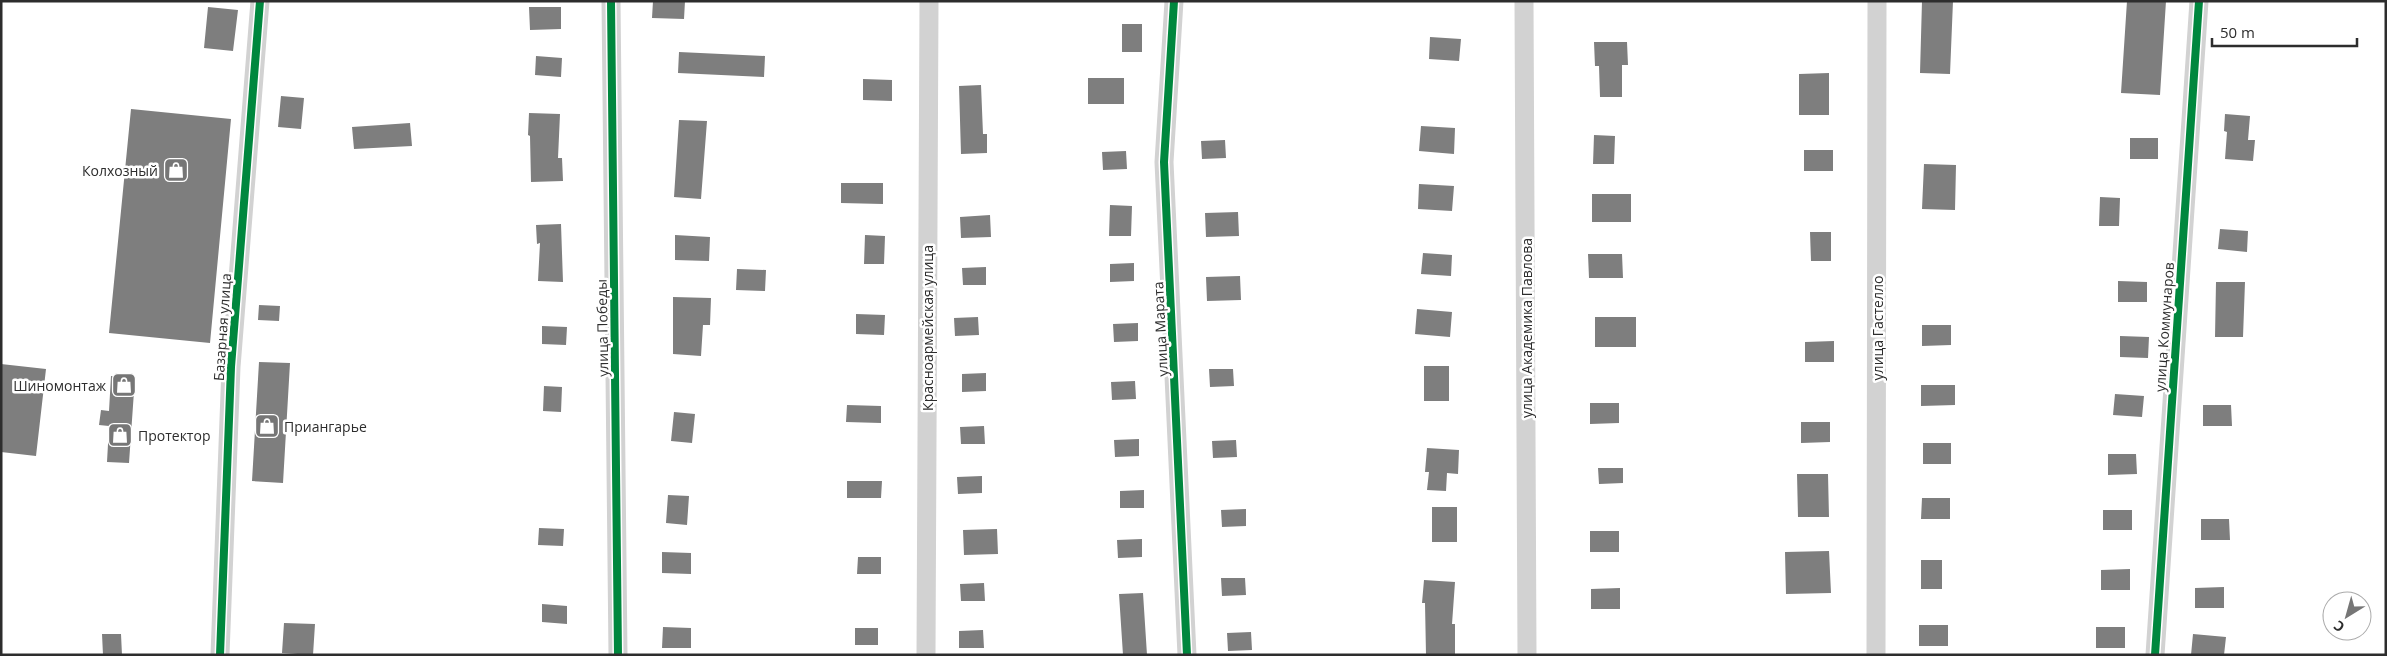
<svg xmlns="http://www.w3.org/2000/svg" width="2387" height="656" font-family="'Open Sans',sans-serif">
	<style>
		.building { fill: #7e7e7e }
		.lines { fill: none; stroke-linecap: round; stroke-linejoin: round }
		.minor { stroke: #d2d2d2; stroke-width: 19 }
		.cycleway-casing { stroke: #fff; stroke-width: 11 }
		.cycleway { stroke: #00873e; stroke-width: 8 }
		.labels { text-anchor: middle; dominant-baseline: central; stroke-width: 5; stroke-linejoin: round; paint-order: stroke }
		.poi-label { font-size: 14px; fill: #2d2d2d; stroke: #fff; text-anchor: end }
		.street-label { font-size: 14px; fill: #2d2d2d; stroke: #fff }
	</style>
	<rect width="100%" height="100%" fill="#fff"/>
	<path class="building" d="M653,1H685L684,19L652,18Z
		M1922,1H1953L1950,74L1920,73Z
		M2127,1H2166L2160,95L2121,93Z
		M208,7L238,10L233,51L204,48Z
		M529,7H561V29L530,30Z
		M1122,24H1142V52H1122Z
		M1430,37L1461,39L1459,61L1429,59Z
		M1594,42H1627L1628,65H1622V97H1600L1599,66H1595Z
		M679,52L765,56L764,77L678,73Z
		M536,56L562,58L561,77L535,75Z
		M1829,73V115H1799V74Z
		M1088,78H1124V104H1088Z
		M863,79L892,80V101L863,100Z
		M981,85L983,134H987V153L961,154L959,86Z
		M281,96L304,98L301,129L278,127Z
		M131,109L231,119L210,343L109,333Z
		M529,113L560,114L558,158H562L563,181L531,182L530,136L528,135Z
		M2225,114L2250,116L2248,140H2255L2253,161L2225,159L2227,132L2224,131Z
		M679,120L707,121L701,199L674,197Z
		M410,123L412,146L354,149L352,127Z
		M1421,126L1455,128L1454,154L1419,151Z
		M1594,135L1615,136L1614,164H1593Z
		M2130,138H2158V159H2130Z
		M1225,140L1226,158L1202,159L1201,141Z
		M1804,150H1833V171H1804Z
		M1126,151L1127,169L1103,170L1102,152Z
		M1924,164L1956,165L1955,210L1922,209Z
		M841,183H883V204L841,203Z
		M1419,184L1454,186L1452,211L1418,209Z
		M1592,194H1631V222H1592Z
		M2100,197L2120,198L2119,226H2099Z
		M1110,205L1132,206L1131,236H1109Z
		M1238,212L1239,236L1206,237L1205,213Z
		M990,215L991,237L961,238L960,217Z
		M561,224L563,282L538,281L540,243L537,244L536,225Z
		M2220,229L2248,231L2247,252L2218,249Z
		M1810,232H1831V261H1811Z
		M675,235L710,237L709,261L675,260Z
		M865,235L885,236L884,264H864Z
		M1423,253L1452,255L1451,276L1421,274Z
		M1588,254H1622L1623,278H1589Z
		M1134,263V281L1110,282V264Z
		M986,267V285H963L962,268Z
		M737,269L766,270L765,291L736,290Z
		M1240,276L1241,300L1207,301L1206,277Z
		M2118,281L2147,282V302H2118Z
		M2216,282H2245L2243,337H2215Z
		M673,297L711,298L710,325H703L701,356L673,354Z
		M259,305L280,306L279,321L258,320Z
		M1417,309L1452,312L1450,337L1415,334Z
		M856,314L885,315L884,335L856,334Z
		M978,317L979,335L955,336L954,318Z
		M1595,317H1636V347H1595Z
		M1138,323V341L1114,342L1113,324Z
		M1922,325H1951V345L1922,346Z
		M542,326L567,327L566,345L542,344Z
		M2120,336L2149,337L2148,358L2120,357Z
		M1834,341V362H1805V342Z
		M259,362L290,363L283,483L252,481Z
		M1,364L46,369L36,456L1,452Z
		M1424,366H1449V401H1424Z
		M1209,369H1233L1234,386L1210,387Z
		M986,373V391L962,392V374Z
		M111,376L135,377L129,463L107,462L109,426L99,425L101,410L109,411Z
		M1135,381L1136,399L1112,400L1111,382Z
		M1921,385H1955V405L1921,406Z
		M544,386L562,387L561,412L543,411Z
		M2115,394L2144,396L2142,417L2113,415Z
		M1590,403H1619V423L1590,424Z
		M847,405L881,406V423L846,422Z
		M2203,405H2231L2232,426H2203Z
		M674,412L695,414L692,443L671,441Z
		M1801,422H1830V442L1801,443Z
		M984,426L985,444H961L960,427Z
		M1139,439V456L1115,457L1114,440Z
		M1236,440L1237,457L1213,458L1212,441Z
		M1923,443H1951V464H1923Z
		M1427,448L1459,450L1458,474L1447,473L1446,491L1427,490L1429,472H1425Z
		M2108,454H2136L2137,474L2108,475Z
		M1598,468H1623V483L1599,484Z
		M1797,474H1828L1829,517H1798Z
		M982,476V493L958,494L957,477Z
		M847,481H882L881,498H847Z
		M1144,490V508H1120V491Z
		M668,495L689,496L687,525L666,523Z
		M1922,498H1950V519H1921Z
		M1432,507H1457V542H1432Z
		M1246,509V526L1222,527L1221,510Z
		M2103,510H2132V530H2103Z
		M2201,519H2229L2230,540H2201Z
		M539,528L564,529L563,546L538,545Z
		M997,529L998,554L964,555L963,530Z
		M1590,531H1619V552H1590Z
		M1142,539V557L1118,558L1117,540Z
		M1829,551L1831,593L1786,594L1785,552Z
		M662,552L691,553V574L662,573Z
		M858,557H881V574H857Z
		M1921,560H1942V589H1921Z
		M2130,569V590H2101V570Z
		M1221,578H1245L1246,595L1222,596Z
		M1424,580L1455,582L1452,624H1455V655H1426L1425,603H1422Z
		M984,583L985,601H961L960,584Z
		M2224,587V608H2195V588Z
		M1620,588V609H1591V589Z
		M1143,593L1147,655H1123L1119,594Z
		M542,604L567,606V624L542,622Z
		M284,623L315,624L313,655L282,653Z
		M1919,625H1948V646H1919Z
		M663,627L691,628V648H662Z
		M2096,627H2125V648H2096Z
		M855,628H878V645H855Z
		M983,630L984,648H959V631Z
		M1251,632L1252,650L1228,651L1227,633Z
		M102,634H121L122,655H103Z
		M2193,634L2226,637L2224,655H2191Z"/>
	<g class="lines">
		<path class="minor" d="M611,1L618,655
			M1174,1L1164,162L1187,655
			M1524,1L1527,655
			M220,655L231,367L260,1
			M926,655L929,1
			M1876,655L1877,1
			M2155,655L2199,1"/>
		<defs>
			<path id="cycleway" d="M611,1L618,655
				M1174,1L1164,162L1187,655
				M220,655L231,367L260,1
				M2155,655L2199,1"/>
		</defs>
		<use href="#cycleway" class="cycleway-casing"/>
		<use href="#cycleway" class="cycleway"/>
	</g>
	<defs>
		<symbol id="shop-square" viewBox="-11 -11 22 22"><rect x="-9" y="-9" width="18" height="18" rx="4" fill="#767676" stroke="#fff"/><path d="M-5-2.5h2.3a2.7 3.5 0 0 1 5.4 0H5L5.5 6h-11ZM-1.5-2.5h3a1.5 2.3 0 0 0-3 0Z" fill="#fff"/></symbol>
	</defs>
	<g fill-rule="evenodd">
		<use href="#shop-square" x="162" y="156" width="28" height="28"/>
		<use href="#shop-square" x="110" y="371" width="28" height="28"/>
		<use href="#shop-square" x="253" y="412" width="28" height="28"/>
		<use href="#shop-square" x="106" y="421" width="28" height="28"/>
	</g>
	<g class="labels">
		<g class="poi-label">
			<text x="158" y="170">Колхозный</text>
			<text x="106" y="385">Шиномонтаж</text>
			<text x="284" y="426" text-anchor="start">Приангарье</text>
			<text x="138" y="435" text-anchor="start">Протектор</text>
		</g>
		<g class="street-label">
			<text transform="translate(222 327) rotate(-86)">Базарная улица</text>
			<text transform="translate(2164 327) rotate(-86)">улица Коммунаров</text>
			<text transform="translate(602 328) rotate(-91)">улица Победы</text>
			<text transform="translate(927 328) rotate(-90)">Красноармейская улица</text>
			<text transform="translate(1526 328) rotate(-90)">улица Академика Павлова</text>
			<text transform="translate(1877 328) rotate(-90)">улица Гастелло</text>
			<text transform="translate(1160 329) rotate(-93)">улица Марата</text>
		</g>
	</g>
	<rect width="2387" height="656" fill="none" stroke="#2d2d2d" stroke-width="5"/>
	<g transform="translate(2347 616) rotate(217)"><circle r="24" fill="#ffffff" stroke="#ababab"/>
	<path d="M0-4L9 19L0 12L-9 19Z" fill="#767676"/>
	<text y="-8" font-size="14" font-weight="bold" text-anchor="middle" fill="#2d2d2d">С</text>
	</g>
	<path d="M2212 38v8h145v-8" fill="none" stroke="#2d2d2d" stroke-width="2.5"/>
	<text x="2220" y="38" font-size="15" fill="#2d2d2d" stroke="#ffffff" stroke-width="4" paint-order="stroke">50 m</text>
</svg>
